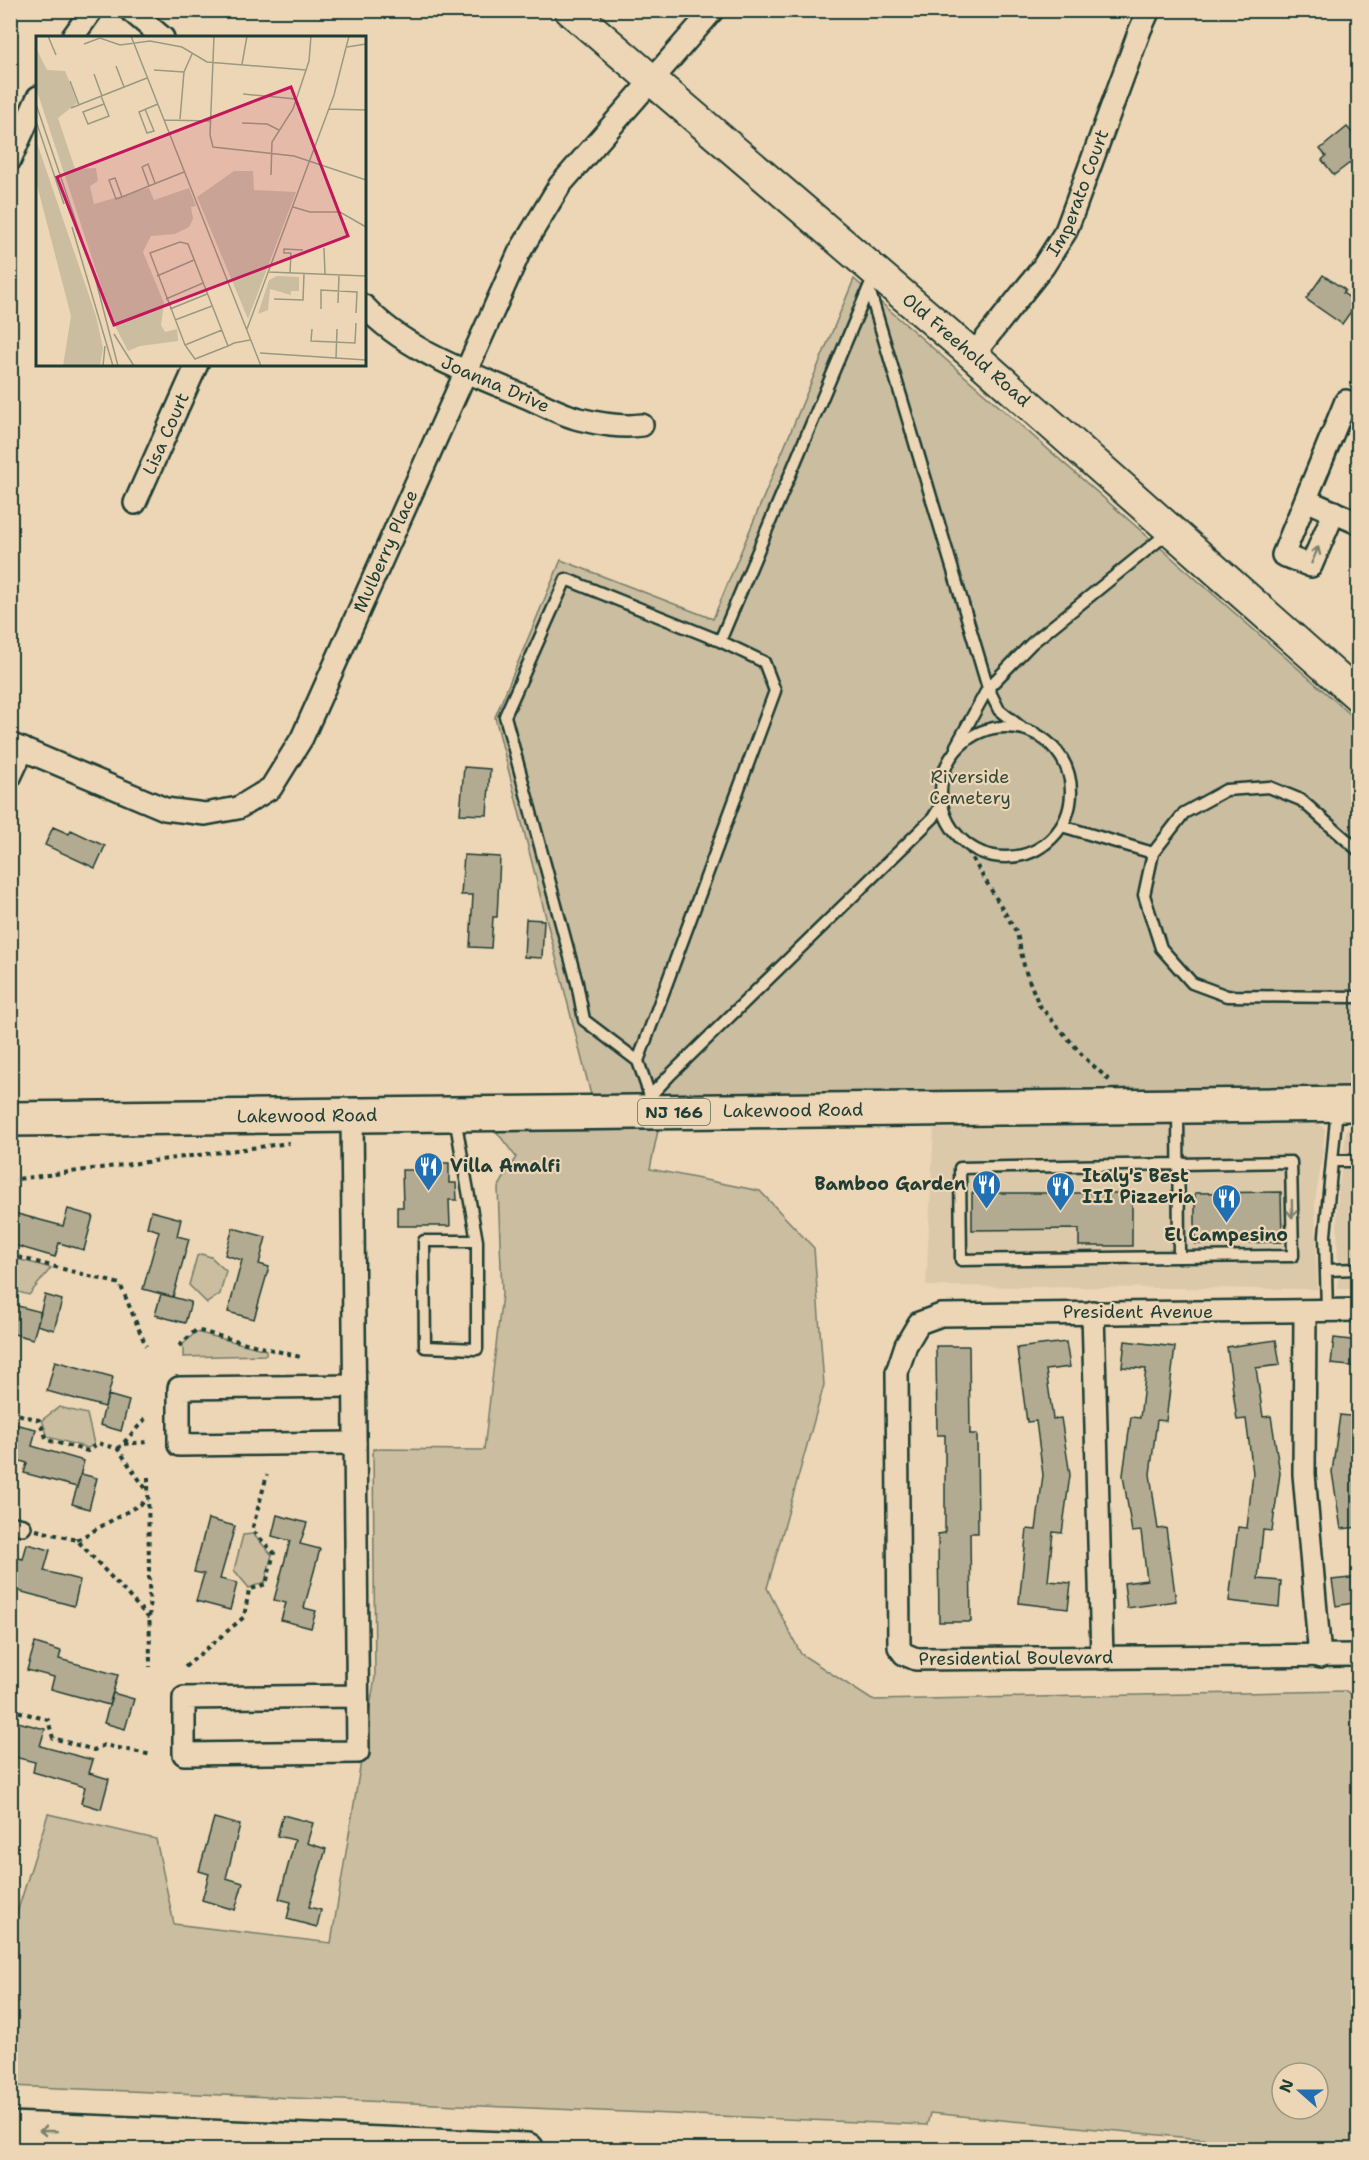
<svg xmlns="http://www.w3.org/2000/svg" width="1369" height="2160" font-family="'Shantell Sans',sans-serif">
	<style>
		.built { fill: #dbc9aa }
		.green { fill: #cabda0; stroke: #747d6a; stroke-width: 1.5; fill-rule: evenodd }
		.building { fill: #b3ab91; stroke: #1f3d34; stroke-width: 1.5 }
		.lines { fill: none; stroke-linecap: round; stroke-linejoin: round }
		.service-casing { stroke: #1f3d34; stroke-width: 15 }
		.pedestrian-casing { stroke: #1f3d34; stroke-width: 20 }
		.minor-casing { stroke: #1f3d34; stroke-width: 26 }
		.secondary-casing { stroke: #1f3d34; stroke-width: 34 }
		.primary-casing { stroke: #1f3d34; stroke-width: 38 }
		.motorway-casing { stroke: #1f3d34; stroke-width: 38 }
		.path { stroke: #1f3d34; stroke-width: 4; stroke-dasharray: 4.5 4.5; stroke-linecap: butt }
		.service { stroke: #ecd6b5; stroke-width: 10 }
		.pedestrian { stroke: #ecd6b5; stroke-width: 15 }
		.minor { stroke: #ecd6b5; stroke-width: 21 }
		.secondary { stroke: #ecd6b5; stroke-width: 30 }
		.primary { stroke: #ecd6b5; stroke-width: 33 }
		.motorway { stroke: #ecd6b5; stroke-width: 33 }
		.oneway { stroke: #7b826e }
		.labels { text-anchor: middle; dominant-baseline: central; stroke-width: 4.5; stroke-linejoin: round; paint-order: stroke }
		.shield { fill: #ecd6b5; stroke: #5c6b5b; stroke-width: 1.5 }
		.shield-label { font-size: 16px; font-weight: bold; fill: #1f3d34 }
		.street-label { font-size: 18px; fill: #1f3d34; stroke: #ecd6b5 }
		.park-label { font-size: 18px; fill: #304a3f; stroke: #ecd6b5 }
		.poi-label { font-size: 18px; font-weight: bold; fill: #1f3d34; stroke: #ecd6b5; text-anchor: start }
		.inset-road { fill: none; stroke: #9a9981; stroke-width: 1.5 }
		.view { fill: #c2185b; fill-opacity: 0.15; stroke: #c2185b; stroke-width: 3 }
		.inset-edge { fill: none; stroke: #1f3d34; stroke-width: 3 }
	</style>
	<rect width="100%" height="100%" fill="#ecd6b5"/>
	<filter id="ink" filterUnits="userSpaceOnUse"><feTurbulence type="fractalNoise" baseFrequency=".0167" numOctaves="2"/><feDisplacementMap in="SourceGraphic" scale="12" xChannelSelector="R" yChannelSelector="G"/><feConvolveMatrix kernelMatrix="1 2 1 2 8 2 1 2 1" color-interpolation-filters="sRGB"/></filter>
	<g filter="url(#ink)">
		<path class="built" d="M1314,1122L1319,1123L1325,1130L1323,1152L1315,1201L1317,1289L926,1286L934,1129Z
			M1354,1123H1358V1289H1338L1337,1205L1346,1131Z"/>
		<path class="green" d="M854,279L1358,721V1089L591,1095L495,717L561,560L713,619Z
			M658,1130L650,1169L760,1191L814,1248L824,1385L767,1588L801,1654L872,1700L1346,1691L1358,1698V2149H1304L930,2113L927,2125L11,2086V1932L48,1814L156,1839L174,1924L331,1943L375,1677L373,1449L484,1450L502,1294L498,1188L516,1157L496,1131ZM1282,2073H1318V2109H1282Z
			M201,1254L211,1257L226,1271L220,1294L207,1303L189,1285L197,1256Z
			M10,1257L51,1268L29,1295L11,1290Z
			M196,1332L266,1350V1355L183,1357V1344Z
			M59,1407L87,1414L94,1444L88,1448L48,1437L42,1420Z
			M253,1534L272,1555L265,1582L249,1588L234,1570L243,1535Z"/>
		<path class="building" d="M1347,127L1359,140V156L1334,175L1322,160L1326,156L1320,149Z
			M1323,275L1345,290L1343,293L1357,303L1342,324L1306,299Z
			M464,767L490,769L487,815L460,814Z
			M53,827L69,834L71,830L105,846L95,868L45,845Z
			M464,855L500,857L497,917H493L491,948L470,947L473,895H461Z
			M526,919L544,920L542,958L524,957Z
			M415,1163H449V1183H456L457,1200H449L450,1226H397V1207H403L402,1170H415Z
			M1281,1192L1282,1242L1195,1244V1193Z
			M972,1193H1132V1246H1079V1229L972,1230Z
			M68,1209L93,1216L84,1250L59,1243L55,1257L10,1244V1212L63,1226Z
			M151,1211L181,1219L177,1236L189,1239L173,1297L143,1289L159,1231L147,1227Z
			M233,1228L266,1237L259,1264L269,1267L254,1319L228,1312L242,1260L225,1255Z
			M161,1294L191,1302L185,1323L155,1315Z
			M45,1295L62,1300L54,1330L37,1325Z
			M10,1304L41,1312L33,1339L10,1333Z
			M1334,1338L1359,1341V1367L1331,1364Z
			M1276,1340L1280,1365L1256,1368L1263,1417L1271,1416L1280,1473L1272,1531L1263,1530L1258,1579L1281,1581L1279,1607L1229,1601L1238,1527L1247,1528L1253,1473L1246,1419L1237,1420L1227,1347Z
			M1125,1341L1175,1347L1166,1421L1157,1420L1150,1474L1158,1529L1166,1528L1176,1601L1127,1608L1124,1583L1147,1580L1141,1531L1132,1532L1123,1475L1131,1417L1140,1418L1146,1369L1122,1367Z
			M1066,1342L1070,1367L1046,1370L1053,1419L1061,1418L1070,1475L1062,1533L1053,1532L1048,1581L1071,1583L1068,1609L1019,1603L1027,1529L1036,1530L1043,1475L1036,1421L1027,1422L1017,1348Z
			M936,1346H969L970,1434H977L978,1533H970L971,1622H939L938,1534L945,1533V1435H937Z
			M55,1361L113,1377L105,1407L47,1391Z
			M108,1395L129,1401L121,1431L100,1425Z
			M1340,1415L1359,1417V1527L1341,1529L1332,1472Z
			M10,1423L36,1429L32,1446L84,1461L77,1487L24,1473L27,1463L10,1458Z
			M81,1474L97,1478L89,1509L72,1504Z
			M277,1515L307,1523L300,1544L320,1549L304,1608L316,1611L311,1628L281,1620L286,1603L274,1600L290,1541L272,1536Z
			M208,1519L235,1526L220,1579L237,1583L230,1610L196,1601L204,1574L194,1572Z
			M27,1544L50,1550L44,1571L80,1580L74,1606L15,1590L18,1578L10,1576V1556L23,1559Z
			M1359,1577V1602L1336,1606L1332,1580Z
			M35,1643L61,1651L59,1659L118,1675L109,1705L51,1689L54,1677L27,1670Z
			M113,1693L134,1699L125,1729L104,1723Z
			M10,1720L45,1729L40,1746L93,1760L89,1773L109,1779L101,1809L81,1803L85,1787L33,1772L35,1762L10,1756Z
			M283,1815L313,1823L307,1843L326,1849L309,1907L321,1910L317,1927L287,1919L291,1902L279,1899L295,1840L277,1836Z
			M214,1818L240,1825L226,1878L243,1883L235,1910L202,1900L209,1874L199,1871Z"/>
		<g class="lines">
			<defs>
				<path id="service" d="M869,289L988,688L999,710L1023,729
					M720,641L869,287
					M941 792a65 65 0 1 1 130 0a65 65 0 1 1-130 0Z
					M956,746L988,688L1032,643L1169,532
					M1062,826L1153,853
					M1358,850L1301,800L1269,787L1226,790L1184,813L1153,853L1144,895L1161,948L1192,983L1227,996L1358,997
					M638,1061L775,691L764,662L720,641L566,579L505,716L577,983L584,1020L638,1061L650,1096
					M649,1100L650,1096L669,1076L933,818L941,805
					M1178,1110L1179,1257L1293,1256L1291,1162L960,1168L961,1260L1179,1257
					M455,1118L477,1241V1349L425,1347L424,1241H477
					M1332,1161H1358
					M1326,1270L1358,1269
					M1327,1311L1325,1235L1337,1108"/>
				<path id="pedestrian" d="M10,1524L23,1527"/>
				<g id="minor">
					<path d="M130,10L163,38"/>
					<path d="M72,38L92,10"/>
					<path d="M10,160L38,97"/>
					<path id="s1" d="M364,306C405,350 465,371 519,394C539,402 559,414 579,419C600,424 621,428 642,425"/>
					<path id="s2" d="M973,355L1043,267L1066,231L1140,30L1149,10"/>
					<path d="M1306,500L1358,523"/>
					<path id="s3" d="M135,503L197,364"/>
					<path d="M1334,512L1311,566L1283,555L1346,401"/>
					<path id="s4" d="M10,744L165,809L205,814L238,808L271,788L302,738L519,253L560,185L713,10"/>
					<path d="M10,777L23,749"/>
					<path d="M352,1115C354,1328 356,1540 358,1752L184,1754V1698L357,1696"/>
					<path id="s5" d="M1358,1310L941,1315L919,1323L906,1345L897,1372L899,1647L904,1654L916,1659L1358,1655"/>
					<path d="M1305,1311L1304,1474L1320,1657"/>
					<path d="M1093,1312L1102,1658"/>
					<path d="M355,1386L179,1388V1445L355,1443"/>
				</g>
				<g id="secondary">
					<path id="s6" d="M570,10L973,355L1358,696"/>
				</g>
				<g id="primary">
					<path id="s7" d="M10,1119L1358,1104"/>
				</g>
				<path id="motorway" d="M10,2129L527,2150"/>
			</defs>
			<use href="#service" class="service-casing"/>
			<use href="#pedestrian" class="pedestrian-casing"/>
			<use href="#minor" class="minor-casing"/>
			<use href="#secondary" class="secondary-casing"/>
			<use href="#primary" class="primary-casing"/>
			<use href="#motorway" class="motorway-casing"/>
			<path class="path" d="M963,843L1017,933L1025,970L1039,1005L1085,1058L1110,1081
				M10,1180L289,1143
				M10,1255L120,1284L146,1346
				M179,1346L196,1330L300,1357
				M10,1412L39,1420L47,1440L88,1451L98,1443L118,1449L148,1492
				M124,1444L147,1442
				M118,1449L147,1417
				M148,1477L150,1667
				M36,1530L77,1540L149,1618
				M77,1540L148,1500
				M185,1667L244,1617L249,1590L266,1584L274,1553L252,1530L267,1475
				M10,1709L48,1720L53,1738L94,1750L104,1745L152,1755"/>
			<use href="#service" class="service"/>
			<use href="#pedestrian" class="pedestrian"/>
			<use href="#minor" class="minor"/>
			<use href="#secondary" class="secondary"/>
			<use href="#primary" class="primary"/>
			<use href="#motorway" class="motorway"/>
		</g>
		<defs><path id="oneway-shaft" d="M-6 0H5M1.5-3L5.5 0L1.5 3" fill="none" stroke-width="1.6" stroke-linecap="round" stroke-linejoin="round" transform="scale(1.5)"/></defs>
		<g class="oneway">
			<use href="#oneway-shaft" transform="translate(1315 555) rotate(-67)"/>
			<use href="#oneway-shaft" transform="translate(1292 1209) rotate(89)"/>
			<use href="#oneway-shaft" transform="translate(48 2131) rotate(-178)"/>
		</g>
	</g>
	<defs>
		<symbol id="restaurant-pin" viewBox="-11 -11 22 30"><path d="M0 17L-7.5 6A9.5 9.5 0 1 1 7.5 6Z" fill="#1f6fb2" stroke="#ecd6b5"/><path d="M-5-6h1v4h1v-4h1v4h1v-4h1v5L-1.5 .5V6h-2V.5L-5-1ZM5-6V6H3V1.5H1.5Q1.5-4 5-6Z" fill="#fff"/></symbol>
	</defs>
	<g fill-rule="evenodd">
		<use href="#restaurant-pin" x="412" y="1150" width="33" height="45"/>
		<use href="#restaurant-pin" x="970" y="1168" width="33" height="45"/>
		<use href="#restaurant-pin" x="1044" y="1170" width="33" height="45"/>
		<use href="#restaurant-pin" x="1210" y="1182" width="33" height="45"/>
	</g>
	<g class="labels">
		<rect class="shield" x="638" y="1099" width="72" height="26" rx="4.5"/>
		<g class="shield-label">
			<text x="674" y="1112">NJ 166</text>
		</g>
		<g class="street-label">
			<text stroke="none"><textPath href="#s2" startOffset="195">Imperato Court</textPath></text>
			<text stroke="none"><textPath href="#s6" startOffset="522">Old Freehold Road</textPath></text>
			<text stroke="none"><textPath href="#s1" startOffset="154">Joanna Drive</textPath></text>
			<text stroke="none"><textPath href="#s3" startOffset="76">Lisa Court</textPath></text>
			<text stroke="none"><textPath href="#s4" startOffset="544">Mulberry Place</textPath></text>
			<text stroke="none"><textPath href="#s7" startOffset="783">Lakewood Road</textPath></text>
			<text stroke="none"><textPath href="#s7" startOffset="297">Lakewood Road</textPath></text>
			<text x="1138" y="1312">President Avenue</text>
			<text stroke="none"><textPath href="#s5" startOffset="891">Presidential Boulevard</textPath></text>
		</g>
		<g class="park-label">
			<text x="970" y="777">Riverside<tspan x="970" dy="21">Cemetery</tspan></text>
		</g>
		<g class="poi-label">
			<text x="450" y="1166">Villa Amalfi</text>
			<text x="1082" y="1176">Italy's Best<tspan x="1082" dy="21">III Pizzeria</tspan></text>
			<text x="966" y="1184" text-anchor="end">Bamboo Garden</text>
			<text x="1226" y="1235" text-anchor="middle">El Campesino</text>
		</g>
	</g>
	<g transform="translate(36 36)">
		<rect width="330" height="330" fill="#ecd6b5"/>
		<path d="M0,12L11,34L29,35L32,42L41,67L22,82L39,133L60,132L62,145L54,150L58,168L113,152L118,164L153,152L160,170L155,171L157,183L153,191L139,198L115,200L107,216L128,267L125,289L129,296L141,293L142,305L104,310L92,315L77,286L0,52ZM0,104L60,280L67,312L64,330H27L35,280L0,145ZM198,135H217L218,154L260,156L212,283L161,161ZM241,240L263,241V255H255V259L234,253L232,274L222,278L233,244Z" fill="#cabda0"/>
		<path class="inset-road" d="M12,0L20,19M95,0L225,330M178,0L174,99L177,111L258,120L330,144M48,8L64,2L84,9L114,5L146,11L171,26L270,34M311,11L330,8M206,28L211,0M80,30L88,51M118,34L148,36M58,38L66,60M34,45L43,69M207,58L260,63M65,60L73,80L52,88L47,76L68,68M0,68L60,245L82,330M35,72L111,42M109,73L118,95L111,97L103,76L122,68M293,73L330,74M144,83L148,36L156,18M128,84L175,85M0,85L28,168M206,87L231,88L243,94M235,139L236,106L257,73L273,25L275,0M113,150L106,131L112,128L119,147M86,161L79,142L73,144L80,163L86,161L113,150L148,136M257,171L274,176H304L330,191M36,191L77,330M288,212L289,238M255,217H248V213L267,214M233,236L330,240M254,237L255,217M121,240L158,224M130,263L167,247M238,263L267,264L268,238M302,267L303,239M134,273L171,258M285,273V254L321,256L320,277M139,284L176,270M211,293L298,59L313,0M276,293L275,305L319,307L320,287M78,298L98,330M149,309L186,294M192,310L152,208L144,206L114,217L149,309L159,323L192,310L198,307L214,304M224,317L330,324M300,322L301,293M67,330L69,310"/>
		<path class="view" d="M255,51L312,200L78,289L21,141Z"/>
		<rect width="330" height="330" class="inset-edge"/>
	</g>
	<rect width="1369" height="2160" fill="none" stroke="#ecd6b5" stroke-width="36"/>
	<rect x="18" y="18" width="1333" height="2124" fill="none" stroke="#1f3d34" stroke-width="2" filter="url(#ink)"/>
	<g transform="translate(1300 2091) rotate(291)"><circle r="28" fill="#ecd6b5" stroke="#9a9981" stroke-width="1.5"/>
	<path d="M0-4.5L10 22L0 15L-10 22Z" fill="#1f6fb2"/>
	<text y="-9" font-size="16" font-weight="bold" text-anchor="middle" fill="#1f3d34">N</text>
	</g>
</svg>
